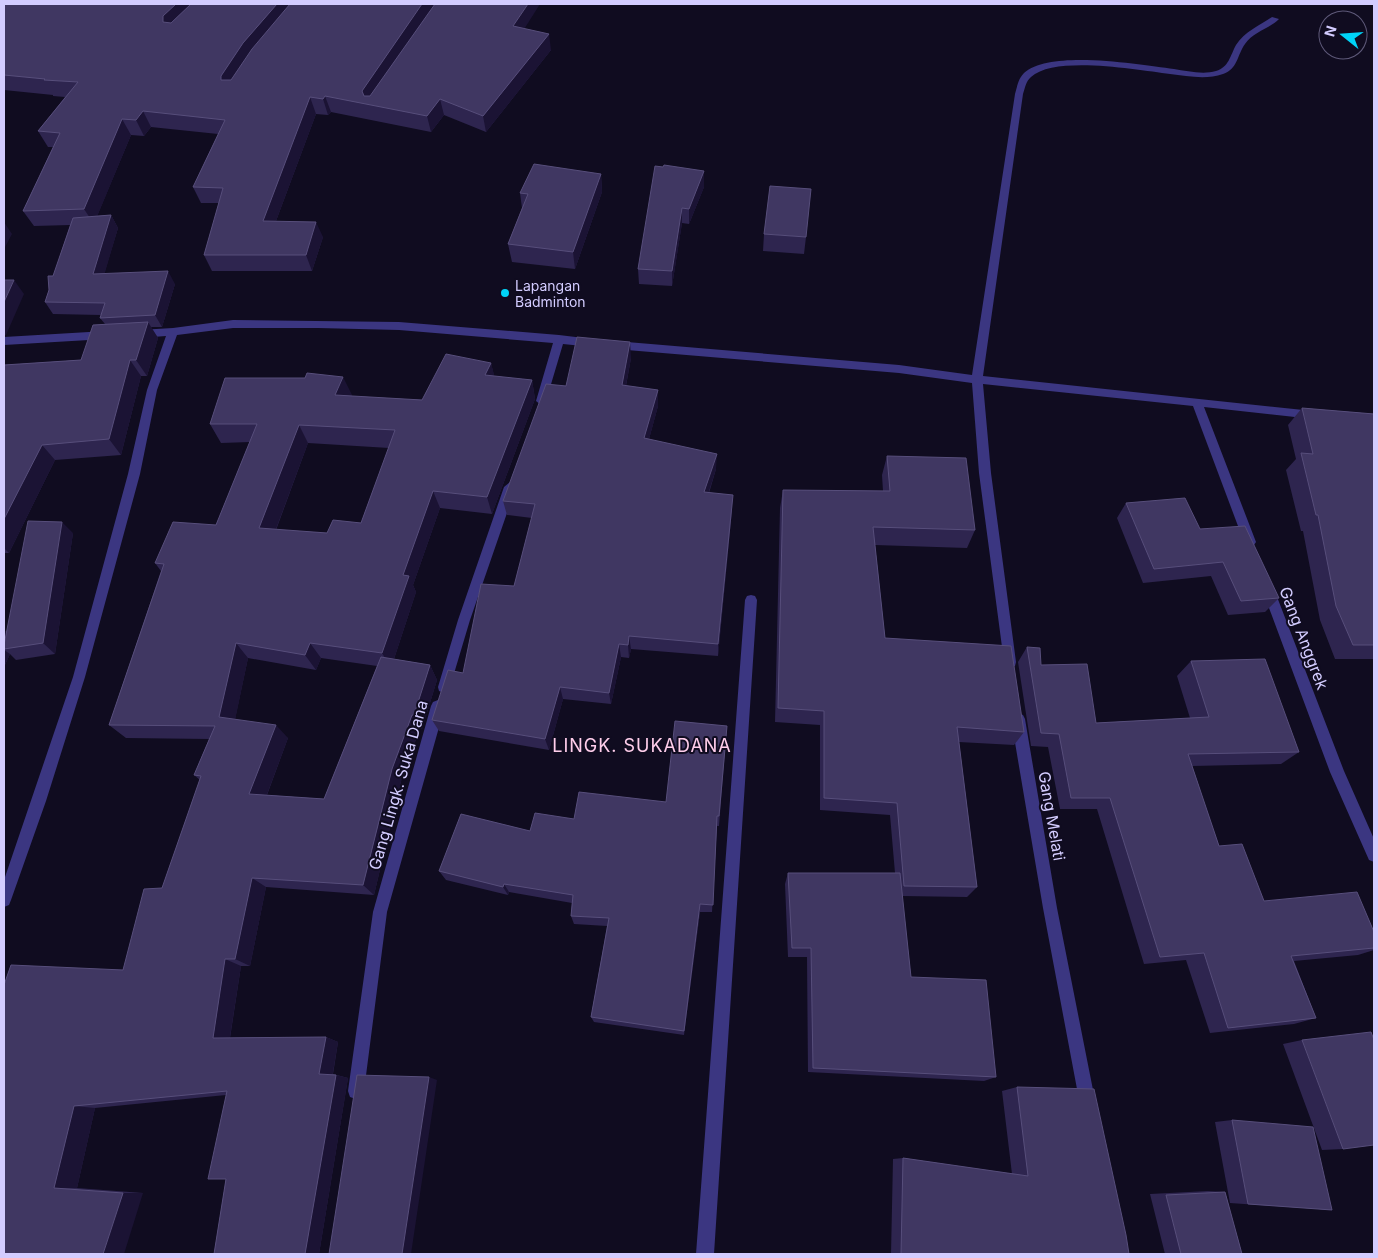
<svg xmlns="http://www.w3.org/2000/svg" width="1378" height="1258" font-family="Inter,sans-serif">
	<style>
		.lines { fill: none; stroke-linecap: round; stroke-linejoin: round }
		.minor { fill: #3b3681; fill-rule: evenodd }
		.wall { fill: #2e254f; fill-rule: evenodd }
		.shaded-wall { fill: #1b1334 }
		.building { fill: #403762; stroke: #574e7b; fill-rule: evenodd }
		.poi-dot { fill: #00d4f7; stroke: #100c20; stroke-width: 2 }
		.labels { text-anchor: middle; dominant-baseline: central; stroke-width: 4; stroke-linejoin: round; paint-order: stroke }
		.far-poi-label { font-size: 14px; fill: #d3ccff; stroke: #100c20; text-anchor: start }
		.street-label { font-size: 16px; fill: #d3ccff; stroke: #100c20 }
		.neighbourhood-label { font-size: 18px; letter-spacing: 1px; fill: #ffceeb; stroke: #100c20 }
	</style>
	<rect width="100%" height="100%" fill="#100c20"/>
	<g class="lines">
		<path class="minor" d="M1272,17L1279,19C1269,29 1253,32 1245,44C1237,55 1238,69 1223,74C1206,80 1187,76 1170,74C1138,70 1055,55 1031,77C1026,81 1025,88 1023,94L983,376L1313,411L1318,415L1313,419L1204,407L1256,542L1254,545H1246L1244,542L1193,406L983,384L991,473L1016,662L1015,666L1010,668L1005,666L1004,662L979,473L972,383L899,373L615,349L610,345L615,341L899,365L972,375L1015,94C1017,87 1018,79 1024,73C1052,49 1139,65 1174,69C1187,71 1203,75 1216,71C1229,67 1230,56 1236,45C1244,32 1260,25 1272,17Z
			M233,320L399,322L559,335L592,339L597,343L592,347L563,344L546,401L541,405L536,401L553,343L399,330L318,328H233L177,335L157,390L140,474L85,677L46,801L11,900L9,905L4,907V880L73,677L128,474L147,390L166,336L139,338L134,334L139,330L173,328Z
			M106,331L111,335L106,339L4,345V337Z
			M510,482L516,487L470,620L450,687L449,691L444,693L439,691L438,687L458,620L504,487Z
			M1268,584L1272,585L1274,589L1344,771L1374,839V862L1369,860L1330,772L1262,589L1264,585Z
			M751,595L755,596L757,600L714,1254H696L745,600L747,596Z
			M438,700L443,702L445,706L387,912L364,1091L362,1097L356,1099L350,1097L348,1091L373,912L431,706L433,702Z
			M1018,713L1023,715L1025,719L1057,908L1096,1105L1094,1111L1088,1113L1082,1111L1080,1105L1043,908L1011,719L1013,715Z"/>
	</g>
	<path class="wall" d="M4,4L524,29L551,50L486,132L444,115L431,132L331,112L328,115L316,114L276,221L323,237L312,271H212L204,255L219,203H201L193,187L218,134L151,127L144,136L131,135L97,216L111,215L118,228L104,274L175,284L162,327H151L158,338L147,376H141L121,455L55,460L9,553H4V365L81,360L105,324L100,318L101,315L53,314L45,302L70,225L34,226L23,211L53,147H48L38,131L65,97L53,96V95L4,90Z
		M663,167L704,171V187L689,224L682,223L672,286L639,284L638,269Z
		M601,174L602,192L575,269L512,262L508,244L522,208L520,193Z
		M764,234L806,237L804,254L763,251Z
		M631,358L626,386L658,390V406L649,439L716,469L709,493L732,510L718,656L631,649L629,658L621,657L611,704L563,699L549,750L439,731L432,720L463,673L514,586L532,518L507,515L503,501L566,386Z
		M491,363L494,376L532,380L535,399L492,514L440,508L413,585L416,592L394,659L430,665L437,680L422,729L420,728L401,781L374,895L266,887L250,966H241L230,1038L326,1037L338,1042L333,1074L348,1078L319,1254H214L226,1179V1095L95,1108L77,1188L143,1193L4,1254L123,970L162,888L200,780L194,775L209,739L126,738L109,725L161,571L155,563L216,525L250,442L221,443L210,424L352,395L351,396L422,400ZM308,443L389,448L361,523L327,533L276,530ZM248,658L316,670L321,658L377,666L324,799L267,795L288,738L235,719Z
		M1302,408L1374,414V659H1335L1320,620L1303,531H1301L1286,470L1296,459L1288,425Z
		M887,456L975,530L967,548L875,545L885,638L1024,732L1014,745L959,742L977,887L967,897L902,896L911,977L996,1077L984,1081L808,1072L807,957H788L785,884L788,873H895L890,815L820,810V725L775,722L780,508L783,490L883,491L882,475Z
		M1126,503L1200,529L1279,598L1265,612L1228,615L1211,576L1143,583L1117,518Z
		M73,533L55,654L16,660L10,654L4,667V630L6,632Z
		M1027,647L1041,665L1096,723L1190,718L1177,676L1191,661L1299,752L1281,764L1192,766L1219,846L1264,901L1374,932V950L1358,955L1294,961L1316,1018L1294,1024L1210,1033L1186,960L1144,964L1097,809H1060L1048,747L1031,746L1018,662Z
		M727,726L719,826H717L712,912H700L684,1035L594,1022L591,1017L607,926L574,924L571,916L572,903L509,892L508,895L446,880L439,871L530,831L574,819L666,802Z
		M1302,1040L1343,1149L1322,1150L1283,1044Z
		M1017,1087L1129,1254H891L893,1159L903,1158L1012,1174L1002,1091Z
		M1232,1120L1332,1210L1230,1203L1215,1122Z
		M1208,1191L1225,1192L1242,1254H1165L1150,1194Z"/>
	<path class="shaded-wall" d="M176,4H201L171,32L163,22V16Z
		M277,4H296L227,92L221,80V76L243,43Z
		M422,4H437L368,104L362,91Z
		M528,4H540L516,42L513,26Z
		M549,34L551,50L486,132L483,116Z
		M325,96L331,112L328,115L323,99Z
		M310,97L316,114L270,237L263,221Z
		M440,99L444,115L431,132L427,116Z
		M143,111L151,127L144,136L136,120Z
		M122,119L131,135L94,224L84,209Z
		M704,171V187L689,224V209Z
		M601,174L602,192L575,269L573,252Z
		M682,208V223L672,286V271Z
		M111,215L118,228L101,286L93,274Z
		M4,222L12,234L4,249Z
		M316,222L323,237L312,271L306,255Z
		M168,271L175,284L162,327L155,315Z
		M14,280L24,294L6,335H4V302Z
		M148,322L158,338L147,376L136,360Z
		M630,342L631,358L623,401L622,385Z
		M130,360L141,376L121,455L109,439Z
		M491,363L496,382L485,375Z
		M343,377L352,395L344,414L335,395Z
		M532,380L535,399L492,514L487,497Z
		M658,390V406L645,454L644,438Z
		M299,425L308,443L270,545L259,528Z
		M42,445L55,460L9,553L4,548V519Z
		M717,454L716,469L704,507V492Z
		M433,491L440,508L413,585L416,592L391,668L382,653L403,575Z
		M733,495L732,510L718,656V644Z
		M62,522L73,533L55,654L43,643Z
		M4,630L16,640L4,649Z
		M629,636L631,649L629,658L628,645Z
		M236,643L248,658L233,730L219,717Z
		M310,643L321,658L316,670L305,655Z
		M619,644L621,657L611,704L609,693Z
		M4,650L10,654L4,667Z
		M430,665L437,680L422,729L414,715Z
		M560,687L563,699L549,750L545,739Z
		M412,715L420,728L401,781L374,895L363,885L392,769Z
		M276,725L288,738L263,805L249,794Z
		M252,878L266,887L250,966L235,959Z
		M504,884L509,892L508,895L503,887Z
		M700,904V912L684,1035V1031Z
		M225,959L241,966L229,1043L213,1038Z
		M326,1037L338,1042L332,1078L319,1074Z
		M336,1075L348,1078L319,1254H305Z
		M429,1077L437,1080L411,1254H402Z
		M74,1106L95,1108L77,1188H54Z
		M123,1193H143L124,1254H103Z"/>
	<path class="building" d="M4,4H176L163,16V22L171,23L191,4H277L243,43L221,76V80H231L252,49L290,4H422L362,91L364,96H370L435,4H528L513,26L549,34L483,116L440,99L427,116L325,96L323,99L310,97L263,221L316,222L306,255H204L223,188L193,187L225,120L143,111L136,120L122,119L84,209L23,211L60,133L38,131L78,82L44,80L45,79L4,75Z
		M534,164L601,174L573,252L508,244L528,194L520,193Z
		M664,165L704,171L689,209L682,208L672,271L638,269L655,166L663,167Z
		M770,186L811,189L806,237L764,234Z
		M111,215L93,274L168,271L155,315L100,318L105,303L45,302L49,290L48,276H53L73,218Z
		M4,280H14L4,302Z
		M148,322L136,360H130L109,439L42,445L4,519V365L81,360L93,325Z
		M577,337L630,342L622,385L658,390L644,438L717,454L704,492L733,495L718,644L629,636L628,645L619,644L609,693L560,687L545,739L432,720L448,670L463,673L481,584L514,586L535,504L503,501L546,384L566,386Z
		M446,354L491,363L485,375L532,380L487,497L433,491L403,575L409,576L382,653L310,643L305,655L236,643L219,717L276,725L249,794L324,799L381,657L430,665L414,715H412L392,769L363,885L252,878L235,959H225L213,1038L326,1037L319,1074L336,1075L305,1254H214L226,1179H208L227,1091L74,1106L54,1188L123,1193L103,1254H4V985L11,965L123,970L144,889L162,888L201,776L194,775L215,726L109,725L164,564L155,563L173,522L216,525L257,424H210L225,378H305L307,373L343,377L335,395L422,400ZM299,425L395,430L361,523L333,520L327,533L259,528Z
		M1302,408L1374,414V645H1353L1336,606L1318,515H1316L1301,453L1313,454Z
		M887,456L966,458L975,530L873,527L885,638L1011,646L1024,732L957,727L977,887L904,886L897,803L824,798V711L778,708L783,490L890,491Z
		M1185,498L1200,529L1245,526L1279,598L1241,601L1223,562L1154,569L1126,503Z
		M28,521L62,522L43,643L4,649V645Z
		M1027,647L1040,648L1041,665L1087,664L1096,723L1209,717L1191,661L1265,659L1299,752L1188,754L1219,846L1242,844L1264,901L1357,892L1374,932V948L1291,956L1316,1018L1228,1028L1204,953L1160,957L1110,798H1071L1059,734L1041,733Z
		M675,721L727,726L719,816H717L713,905L700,904L684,1031L591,1017L609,918L571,916L573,895L504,884L503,887L439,871L461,814L530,831L535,813L574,819L579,792L666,802Z
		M788,873H900L911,977L986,980L996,1077L813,1068L811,948H792Z
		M1371,1032L1374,1040V1145L1343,1149L1302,1040Z
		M357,1075L429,1077L402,1254H329Z
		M1017,1087L1094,1089L1126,1235L1129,1254H901L903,1158L1028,1176Z
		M1232,1120L1313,1127L1332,1210L1248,1204Z
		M1225,1192L1242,1254H1181L1166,1195Z"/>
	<circle class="poi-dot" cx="505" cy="293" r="5"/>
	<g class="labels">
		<g class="far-poi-label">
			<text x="515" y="285">Lapangan<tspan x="515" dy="16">Badminton</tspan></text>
		</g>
		<g class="street-label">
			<text transform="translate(1304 638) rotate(69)">Gang Anggrek</text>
			<text transform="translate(398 785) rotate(-74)">Gang Lingk. Suka Dana</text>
			<text transform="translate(1052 816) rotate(80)">Gang Melati</text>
		</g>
		<g class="neighbourhood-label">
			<text x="642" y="745">LINGK. SUKADANA</text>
		</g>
	</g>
	<rect width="1378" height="1258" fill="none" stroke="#d3ccff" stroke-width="10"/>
	<g transform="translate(1343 35) rotate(287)"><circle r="24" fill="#100c20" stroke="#5e5979"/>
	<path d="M0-4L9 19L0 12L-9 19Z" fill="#00d4f7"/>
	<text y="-8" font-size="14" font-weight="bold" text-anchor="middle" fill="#d3ccff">N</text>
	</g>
</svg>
